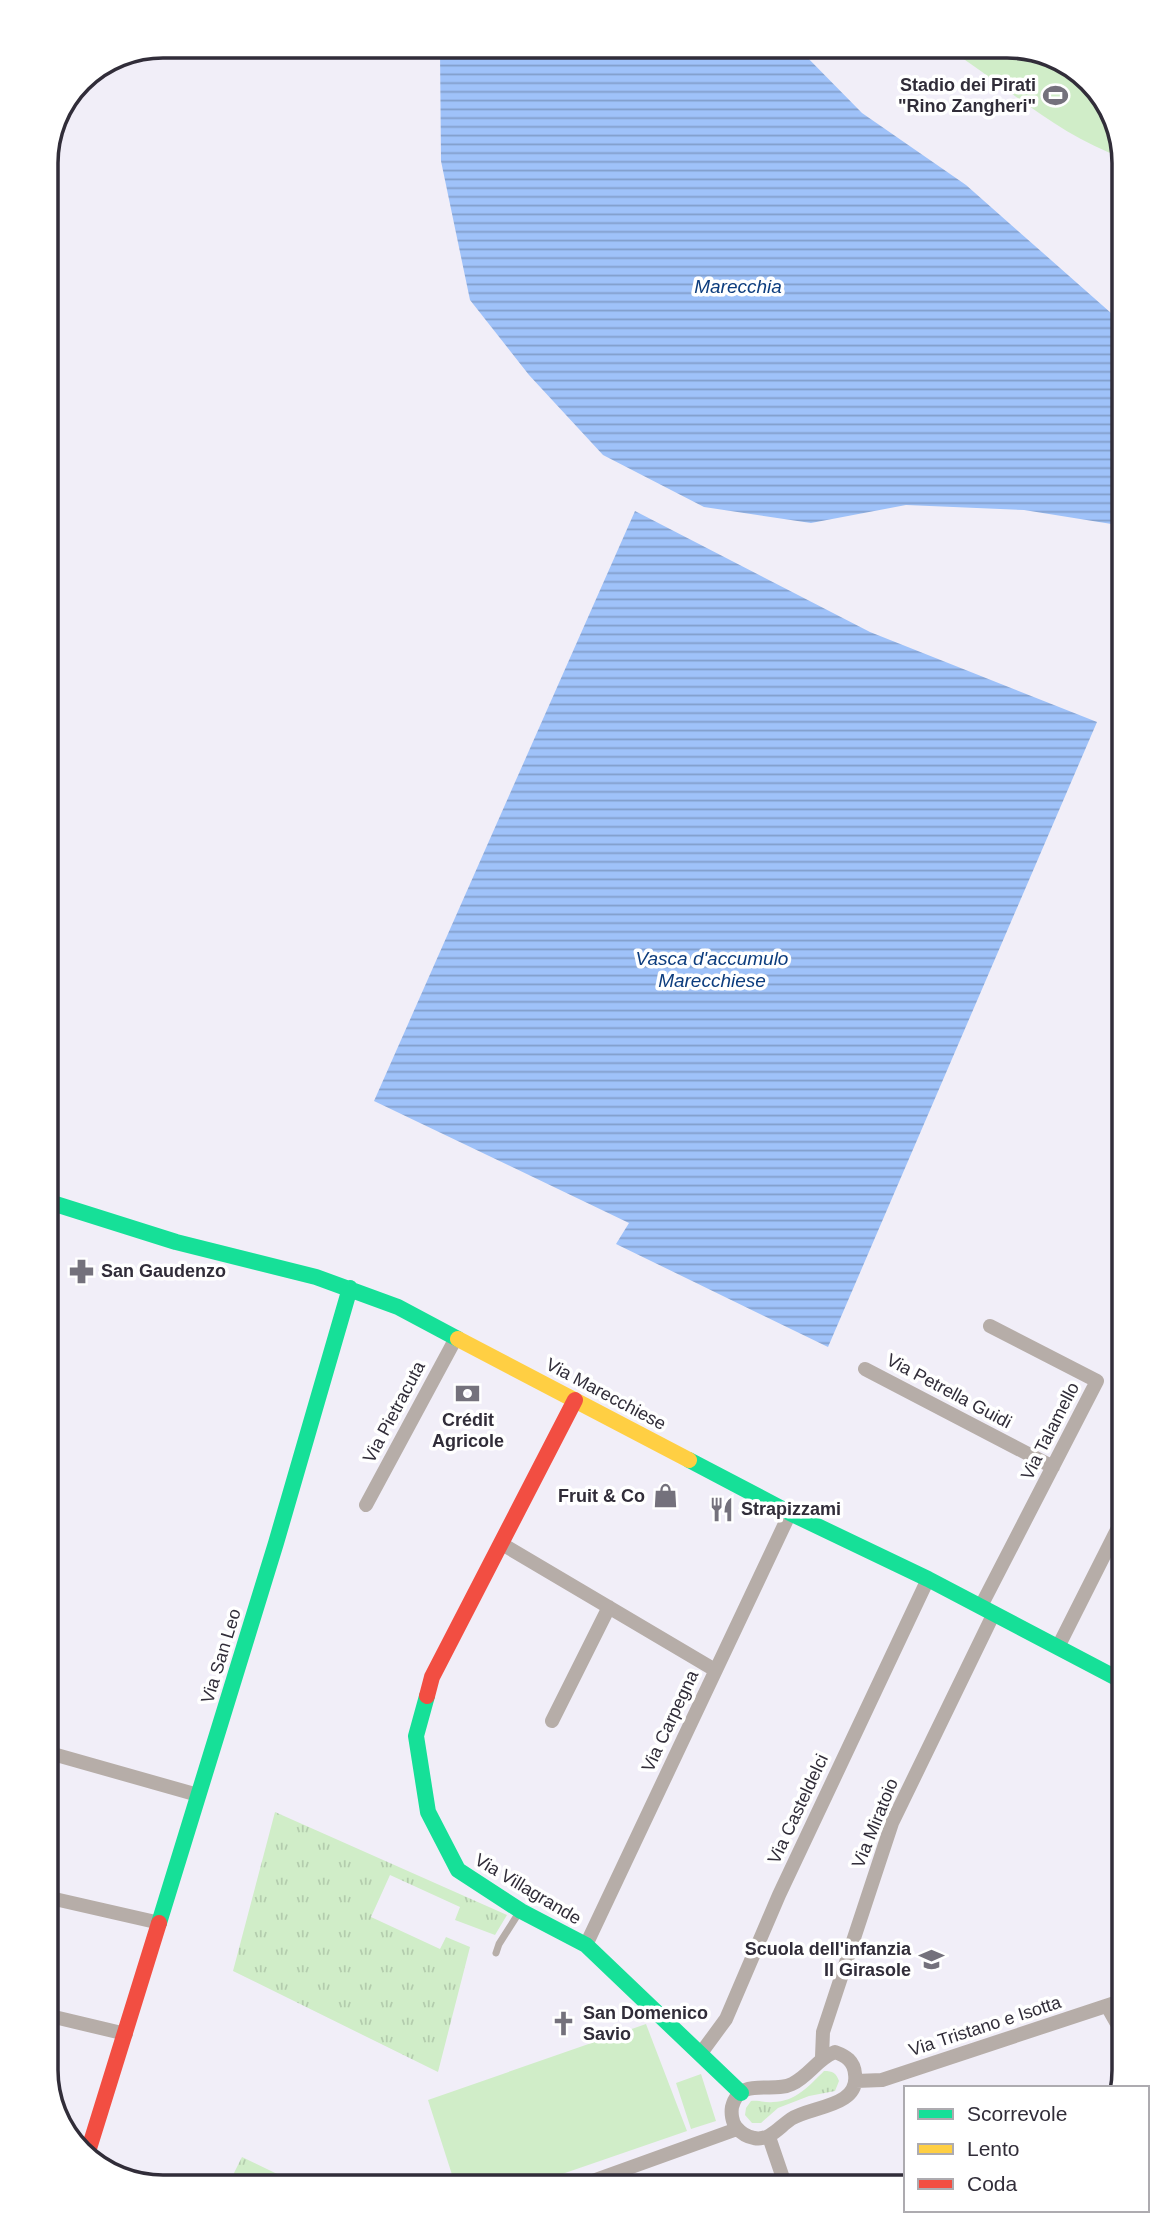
<svg xmlns="http://www.w3.org/2000/svg" width="1170" height="2233" font-family="Helvetica,sans-serif">
	<style>
		.grass { fill: url(#grass-tufts) }
		.pitch { fill: #d0edc8 }
		.water { fill: url(#water-rules) }
		.lines { fill: none; stroke-linecap: round; stroke-linejoin: round }
		.lane { stroke: #b6ada8; stroke-width: 7 }
		.street { stroke: #b6ada8; stroke-width: 14 }
		.fast { stroke: #16e098; stroke-width: 16 }
		.slow { stroke: #ffcf43; stroke-width: 16 }
		.jam { stroke: #f24e42; stroke-width: 16 }
		.labels { text-anchor: middle; dominant-baseline: central; stroke-width: 7; stroke-linejoin: round; paint-order: stroke }
		.poi-label { font-size: 18px; font-weight: bold; fill: #312d39; stroke: #fff; text-anchor: end }
		.street-label { font-size: 18px; fill: #312d39; stroke: #fff }
		.water-label { font-size: 19px; font-style: italic; fill: #0d3d7e; stroke: #fff }
		.rim { fill: none; stroke: #312d39; stroke-width: 3.5 }
	</style>
	<defs>
		<pattern id="grass-tufts" width="24" height="20" patternUnits="userSpaceOnUse" patternTransform="scale(1.75)"><rect width="24" height="20" fill="#d0edc8"/><path d="M3 7l-1-3M5 7V3M7 7l1-3M15 17l-1-3M17 17v-4M19 17l1-3" fill="none" stroke="#b3ccad"/></pattern>
		<pattern id="water-rules" width="6" height="5" patternUnits="userSpaceOnUse" patternTransform="scale(1.75)"><rect width="6" height="5" fill="#9fc2f9"/><path d="M0 2.5h6" fill="none" stroke="#829ecb"/></pattern>
	</defs>
	<rect width="100%" height="100%" fill="#f1eef8"/>
	<path class="grass" d="M275,1812L507,1915L495,1935L455,1920L460,1907L390,1875L371,1917L440,1949L446,1937L470,1947L438,2072L233,1971Z
		M824,2071C833,2071 836,2073 839,2081L835,2091L809,2096L778,2108L761,2123H752L745,2115L746,2108L751,2101C759,2100 765,2103 773,2102C795,2102 810,2085 824,2071Z
		M242,2157L302,2186H237L234,2173Z"/>
	<path class="pitch" d="M944,46H1015L1078,70L1115,118L1123,158C1055,134 1004,84 944,46Z
		M646,2024L687,2131L536,2183L455,2184L428,2100Z
		M701,2074L716,2121L691,2129L676,2083Z"/>
	<path class="water" d="M798,48L862,113L966,185L1111,313L1124,318V526L1024,510L906,505L811,523L704,507L603,455L529,375L470,300L441,161L440,51Z
		M635,511L870,632L1097,722L828,1347L616,1244L629,1223L374,1101Z"/>
	<g class="lines">
		<path class="lane" d="M496,1953L499,1944L520,1911"/>
		<path class="street" d="M865,1369L1053,1467
			M366,1505L456,1338
			M502,1544L715,1670
			M981,1606L1097,1381L990,1326
			M1058,1647L1124,1516
			M552,1721L609,1607
			M46,1752L198,1795
			M46,1897L160,1923
			M586,1945L790,1513
			M1107,2006L1124,2036
			M46,2015L126,2034
			M835,2052C846,2056 854,2061 855,2074C860,2107 811,2106 791,2119C779,2127 770,2141 754,2138C747,2137 741,2133 736,2127C732,2122 731,2113 732,2107C740,2076 772,2094 792,2084C809,2076 817,2059 835,2052Z
			M701,2053L726,2019L779,1895L928,1579
			M822,2057L823,2032L892,1823L994,1613
			M856,2081L882,2080L1124,2000
			M769,2137L784,2181
			M587,2183L737,2129"/>
		<path class="fast" d="M46,1201L176,1242L316,1277L398,1307L458,1339
			M689,1460L790,1513L928,1579L1124,1682
			M427,1696L416,1736L428,1812L458,1870L521,1911L586,1945L741,2093
			M159,1923L276,1543L350,1288"/>
		<path class="slow" d="M458,1339L689,1460"/>
		<path class="jam" d="M427,1696L432,1677L575,1400
			M87,2155L159,1923"/>
	</g>
	<defs>
		<symbol id="stadium-bare" viewBox="-9 -9 18 18"><path d="M0-5a6.5 5 0 1 0 0 10a6.5 5 0 1 0 0-10ZM-3.5-1.8h7v3.6h-7Z" fill="#74717c" stroke="#fff" stroke-width="2.5" paint-order="stroke"/></symbol>
		<symbol id="pharmacy-bare" viewBox="-9 -9 18 18"><path d="M-2-6h4v4h4v4h-4v4h-4v-4h-4v-4h4Z" fill="#74717c" stroke="#fff" stroke-width="2.5" paint-order="stroke"/></symbol>
		<symbol id="bank-bare" viewBox="-9 -9 18 18"><path d="M-6-4H6V4H-6ZM0-2.3a2.3 2.3 0 1 0 0 4.6a2.3 2.3 0 1 0 0-4.6Z" fill="#74717c" stroke="#fff" stroke-width="2.5" paint-order="stroke"/></symbol>
		<symbol id="shop-bare" viewBox="-9 -9 18 18"><path d="M-5-2.5h2.3a2.7 3.5 0 0 1 5.4 0H5L5.5 6h-11ZM-1.5-2.5h3a1.5 2.3 0 0 0-3 0Z" fill="#74717c" stroke="#fff" stroke-width="2.5" paint-order="stroke"/></symbol>
		<symbol id="restaurant-bare" viewBox="-9 -9 18 18"><path d="M-5-6h1v4h1v-4h1v4h1v-4h1v5L-1.5 .5V6h-2V.5L-5-1ZM5-6V6H3V1.5H1.5Q1.5-4 5-6Z" fill="#74717c" stroke="#fff" stroke-width="2.5" paint-order="stroke"/></symbol>
		<symbol id="school-bare" viewBox="-9 -9 18 18"><path d="M0-5L7-2L0 1L-7-2ZM-4 1L0 2.5L4 1V4Q0 6-4 4Z" fill="#74717c" stroke="#fff" stroke-width="2.5" paint-order="stroke"/></symbol>
		<symbol id="church-bare" viewBox="-9 -9 18 18"><path d="M-1.2-6h2.4v3.5h3.3v2.4h-3.3V6h-2.4V-.1h-3.3v-2.4h3.3Z" fill="#74717c" stroke="#fff" stroke-width="2.5" paint-order="stroke"/></symbol>
	</defs>
	<g fill-rule="evenodd">
		<use href="#stadium-bare" x="1038" y="78" width="35" height="35"/>
		<use href="#pharmacy-bare" x="64" y="1254" width="35" height="35"/>
		<use href="#bank-bare" x="450" y="1376" width="35" height="35"/>
		<use href="#shop-bare" x="648" y="1478" width="35" height="35"/>
		<use href="#restaurant-bare" x="704" y="1492" width="35" height="35"/>
		<use href="#school-bare" x="914" y="1942" width="35" height="35"/>
		<use href="#church-bare" x="546" y="2006" width="35" height="35"/>
	</g>
	<g class="labels">
		<g class="poi-label">
			<text x="1036" y="85">Stadio dei Pirati<tspan x="1036" dy="21">"Rino Zangheri"</tspan></text>
			<text x="101" y="1271" text-anchor="start">San Gaudenzo</text>
			<text x="468" y="1420" text-anchor="middle">Crédit<tspan x="468" dy="21">Agricole</tspan></text>
			<text x="645" y="1496">Fruit &amp; Co</text>
			<text x="741" y="1509" text-anchor="start">Strapizzami</text>
			<text x="911" y="1949">Scuola dell'infanzia<tspan x="911" dy="21">Il Girasole</tspan></text>
			<text x="583" y="2013" text-anchor="start">San Domenico<tspan x="583" dy="21">Savio</tspan></text>
		</g>
		<g class="street-label">
			<text transform="translate(949 1391) rotate(28)">Via Petrella Guidi</text>
			<text transform="translate(606 1394) rotate(28)">Via Marecchiese</text>
			<text transform="translate(394 1412) rotate(-62)">Via Pietracuta</text>
			<text transform="translate(1050 1431) rotate(-63)">Via Talamello</text>
			<text transform="translate(221 1656) rotate(-73)">Via San Leo</text>
			<text transform="translate(670 1721) rotate(-65)">Via Carpegna</text>
			<text transform="translate(798 1809) rotate(-65)">Via Casteldelci</text>
			<text transform="translate(875 1823) rotate(-68)">Via Miratoio</text>
			<text transform="translate(528 1889) rotate(31)">Via Villagrande</text>
			<text transform="translate(985 2026) rotate(-18)">Via Tristano e Isotta</text>
		</g>
		<g class="water-label">
			<text x="738" y="286">Marecchia</text>
			<text x="712" y="958">Vasca d'accumulo<tspan x="712" dy="22">Marecchiese</tspan></text>
		</g>
	</g>
	<path d="M0 0H1170V2233H0ZM163 58H1007A105 105 0 0 1 1112 163V2070A105 105 0 0 1 1007 2175H163A105 105 0 0 1 58 2070V163A105 105 0 0 1 163 58Z" fill="#fff" fill-rule="evenodd"/>
	<path class="rim" d="M163 58H1007A105 105 0 0 1 1112 163V2070A105 105 0 0 1 1007 2175H163A105 105 0 0 1 58 2070V163A105 105 0 0 1 163 58Z"/>
	<rect x="904" y="2086" width="245" height="126" fill="#ffffff" stroke="#adabb0" stroke-width="2"/>
	<rect x="918" y="2109" width="35" height="10" fill="#16e098" stroke="#adabb0" stroke-width="2"/>
	<text x="967" y="2121" font-size="21" fill="#312d39">Scorrevole</text>
	<rect x="918" y="2144" width="35" height="10" fill="#ffcf43" stroke="#adabb0" stroke-width="2"/>
	<text x="967" y="2156" font-size="21" fill="#312d39">Lento</text>
	<rect x="918" y="2179" width="35" height="10" fill="#f24e42" stroke="#adabb0" stroke-width="2"/>
	<text x="967" y="2191" font-size="21" fill="#312d39">Coda</text>
</svg>
